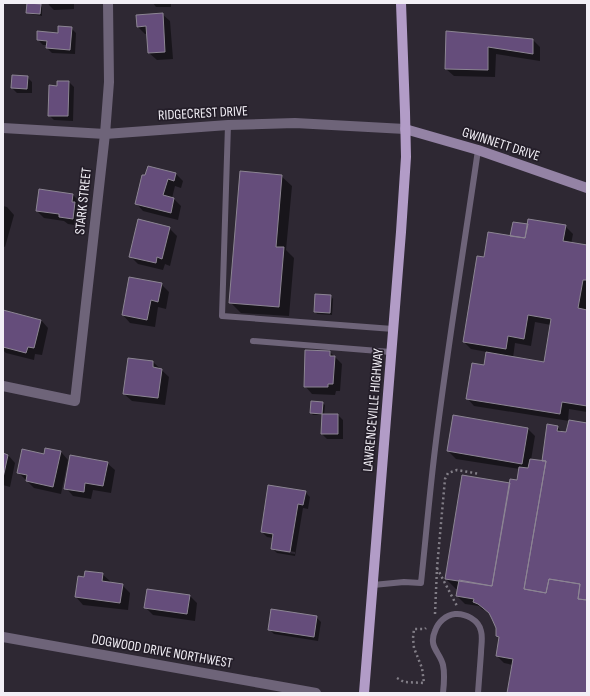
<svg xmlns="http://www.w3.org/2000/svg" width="590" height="696" font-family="'Sofia Sans Condensed',sans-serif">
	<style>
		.shadow { fill: #0007; fill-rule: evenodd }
		.building { fill: #654d7b; stroke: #8c8593 }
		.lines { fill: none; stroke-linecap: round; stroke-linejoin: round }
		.path { stroke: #827e87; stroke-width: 2.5; stroke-dasharray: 2 3; stroke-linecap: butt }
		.lane { stroke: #6e6479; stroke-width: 6 }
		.street { stroke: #6e6479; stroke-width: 10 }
		.secondary { stroke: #9483a5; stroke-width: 10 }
		.primary { stroke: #b29cc7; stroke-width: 10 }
		.labels { text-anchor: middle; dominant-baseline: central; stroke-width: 3.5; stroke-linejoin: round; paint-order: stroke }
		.street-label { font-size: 14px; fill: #f2eff6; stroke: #241e29 }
	</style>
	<rect width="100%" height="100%" fill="#2e2833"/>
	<path class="shadow" d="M48,3H74V9L54,10L49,5Z
		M153,3H171V7H156Z
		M40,5L42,7V16L30,14L27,12Z
		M162,14L170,21L173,59L157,60L149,53L148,34H145L138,27Z
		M71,28L76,33L75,54L52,53L47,48V45H43L38,40L59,34Z
		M447,32L533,40L540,47V61L496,54L495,77L454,76L446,69Z
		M27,77L32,82V93H17L12,88Z
		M69,82L74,87L73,121L54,120L49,115L58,87Z
		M175,173L183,181L181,188L175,186L172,198L174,199L181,206L178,220L143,211L136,203Z
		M281,176L292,186L286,250L294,258L289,316L241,313L230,302Z
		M72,194L80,202L79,208L82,211L80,226L68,224L64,221L44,218L37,211Z
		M3,206L7,207L14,215L5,247L3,246Z
		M528,225L565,226L573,234L571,244L587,246V306L586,311H587V412L569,409L568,421L587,424V693H508L513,665L504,663L497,656L500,638L497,636V628L490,614L487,611L482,609L479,606L465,604L457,596L459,589H456L446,579L509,483L518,481L520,469L456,459L448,451L528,429L535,436L531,460L543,462L557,427L563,433H567L569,421L474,406L467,398L485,366L487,352L471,349L464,342L484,258L513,238ZM535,322L551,325L544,363L513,358L515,343L531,346Z
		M169,228L177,236L170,266L165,264L163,270L138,264L130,256Z
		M161,284L169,292L166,309L158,307L155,327L130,323L123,315Z
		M331,296L333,299L332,315L317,314L315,311Z
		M3,311L41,320L48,328L42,355L35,354L34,360L6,353L3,350Z
		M330,352L342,364L340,391H336L335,395L312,394L305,386Z
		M153,362L169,377L165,405L132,401L124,394Z
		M322,403L325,405L324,415H338L343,420V439H327L322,434L323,415H313L311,413Z
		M61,452L68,460L61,494L34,488L19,473L44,455Z
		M3,454L8,455L15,463L10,487L3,485Z
		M107,463L115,470L111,493L93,490L91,499L73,496L66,488Z
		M305,492L310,497L308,509L303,508L295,556L277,553L272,548L273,538L267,537L262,532ZM276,549L295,552V554L276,551Z
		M102,574L110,581V583L122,585L130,593L128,610L83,605L76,597L78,578L85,579Z
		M190,596L197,603L195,621L153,615L145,607Z
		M316,617L321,622L318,641L274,634L269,629Z"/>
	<path class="building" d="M27,3L41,4L40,14L26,13Z
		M163,13L165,52L148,53L146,26L137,27L136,15Z
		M58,26L72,27L70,50L46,48L47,41L37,40V31L58,33Z
		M446,31L533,39V54L488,47V70L445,69Z
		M12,75L28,76L27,89L11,88Z
		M57,81H69L68,116H48L49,85L57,86Z
		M148,166L176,173L174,181L168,179L163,195L174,198L171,213L135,204L142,175H145Z
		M240,171L282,175L276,247H284L279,307L229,303Z
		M39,189L73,194L72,202H75L73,219L59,217V214L36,211Z
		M138,219L170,227L162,259L157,257L156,263L129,257Z
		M528,219L566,225L563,241L587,245V280H583L578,308L587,310V406L562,402L560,414L466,399L472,363L484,365L486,352L544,362L551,319L528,315L524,339L508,336L506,349L463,342L477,256L484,257L488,232L525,238Z
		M513,222L528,224L525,238L510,236Z
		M129,277L162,283L158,302L151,300L147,320L122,315Z
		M315,294L331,295L330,313L314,312Z
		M3,310L41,320L34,348L28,347L26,353L3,347Z
		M305,350L330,351V356H335L333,384H328V387H304Z
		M128,358L153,361V367L162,369L158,398L123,394Z
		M311,401L323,402L322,414L310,413Z
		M322,414H338V434H321Z
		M453,415L528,428L522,464L447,451Z
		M569,420L587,423V600L578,599L580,584L549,579L546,593L524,589L546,461H542L547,424L558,426L557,431L566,432Z
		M45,448L61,451L53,487L26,481L27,475L17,473L22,449L44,454Z
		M3,453L8,455L3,478Z
		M70,455L108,462L103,486L85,483L84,492L64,489Z
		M530,459L546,461L524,589L546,593L549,579L580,584L578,599L587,600V693H507L513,659L496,656L499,637L496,636V628L492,619L489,613L483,608L478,604L473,602L474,599L456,596L459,580L492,586L510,479L517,480L519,467L528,468Z
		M462,475L510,483L492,586L445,579Z
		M268,485L306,491L303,505L298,504L290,552L271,549L273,534L261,532Z
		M85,571L103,573L102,581L123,584L120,603L75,597L78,576L84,577Z
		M147,589L190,595L187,614L144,608Z
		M271,609L317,616L314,637L268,630Z"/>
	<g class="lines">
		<path class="path" d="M437,568L457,606
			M435,614L437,568L445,479L448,473L457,470L480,474
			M397,678L404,682L424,683L422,668L414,648L413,638L414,629H425L426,628"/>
		<path class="lane" d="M228,125L222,316L393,329
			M253,341L391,352
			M373,585L404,582L421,583C426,536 430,488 436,441C448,344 464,247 478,150
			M443,693C444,684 445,674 443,665C440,652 428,647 435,631C438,622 446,615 455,614C465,613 479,620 481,631C483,638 481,646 481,653C480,666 479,680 478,693"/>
		<path class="street" d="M3,128L105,134L228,125L295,123L405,129
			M3,386L75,401L105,134L109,82L108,3
			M3,637L316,693"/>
		<path class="secondary" d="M405,129L478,150L587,188"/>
		<path class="primary" d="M364,693L401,232L406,157L405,112L401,3"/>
	</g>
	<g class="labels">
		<g class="street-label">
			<text transform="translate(203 113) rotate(-3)">RIDGECREST DRIVE</text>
			<text transform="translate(501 144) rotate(18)">GWINNETT DRIVE</text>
			<text transform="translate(83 201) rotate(-84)">STARK STREET</text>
			<text transform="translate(373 410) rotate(-85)">LAWRENCEVILLE HIGHWAY</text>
			<text transform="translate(162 651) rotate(10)">DOGWOOD DRIVE NORTHWEST</text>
		</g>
	</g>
	<rect width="590" height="696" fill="none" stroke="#f2eff6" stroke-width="8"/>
</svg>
